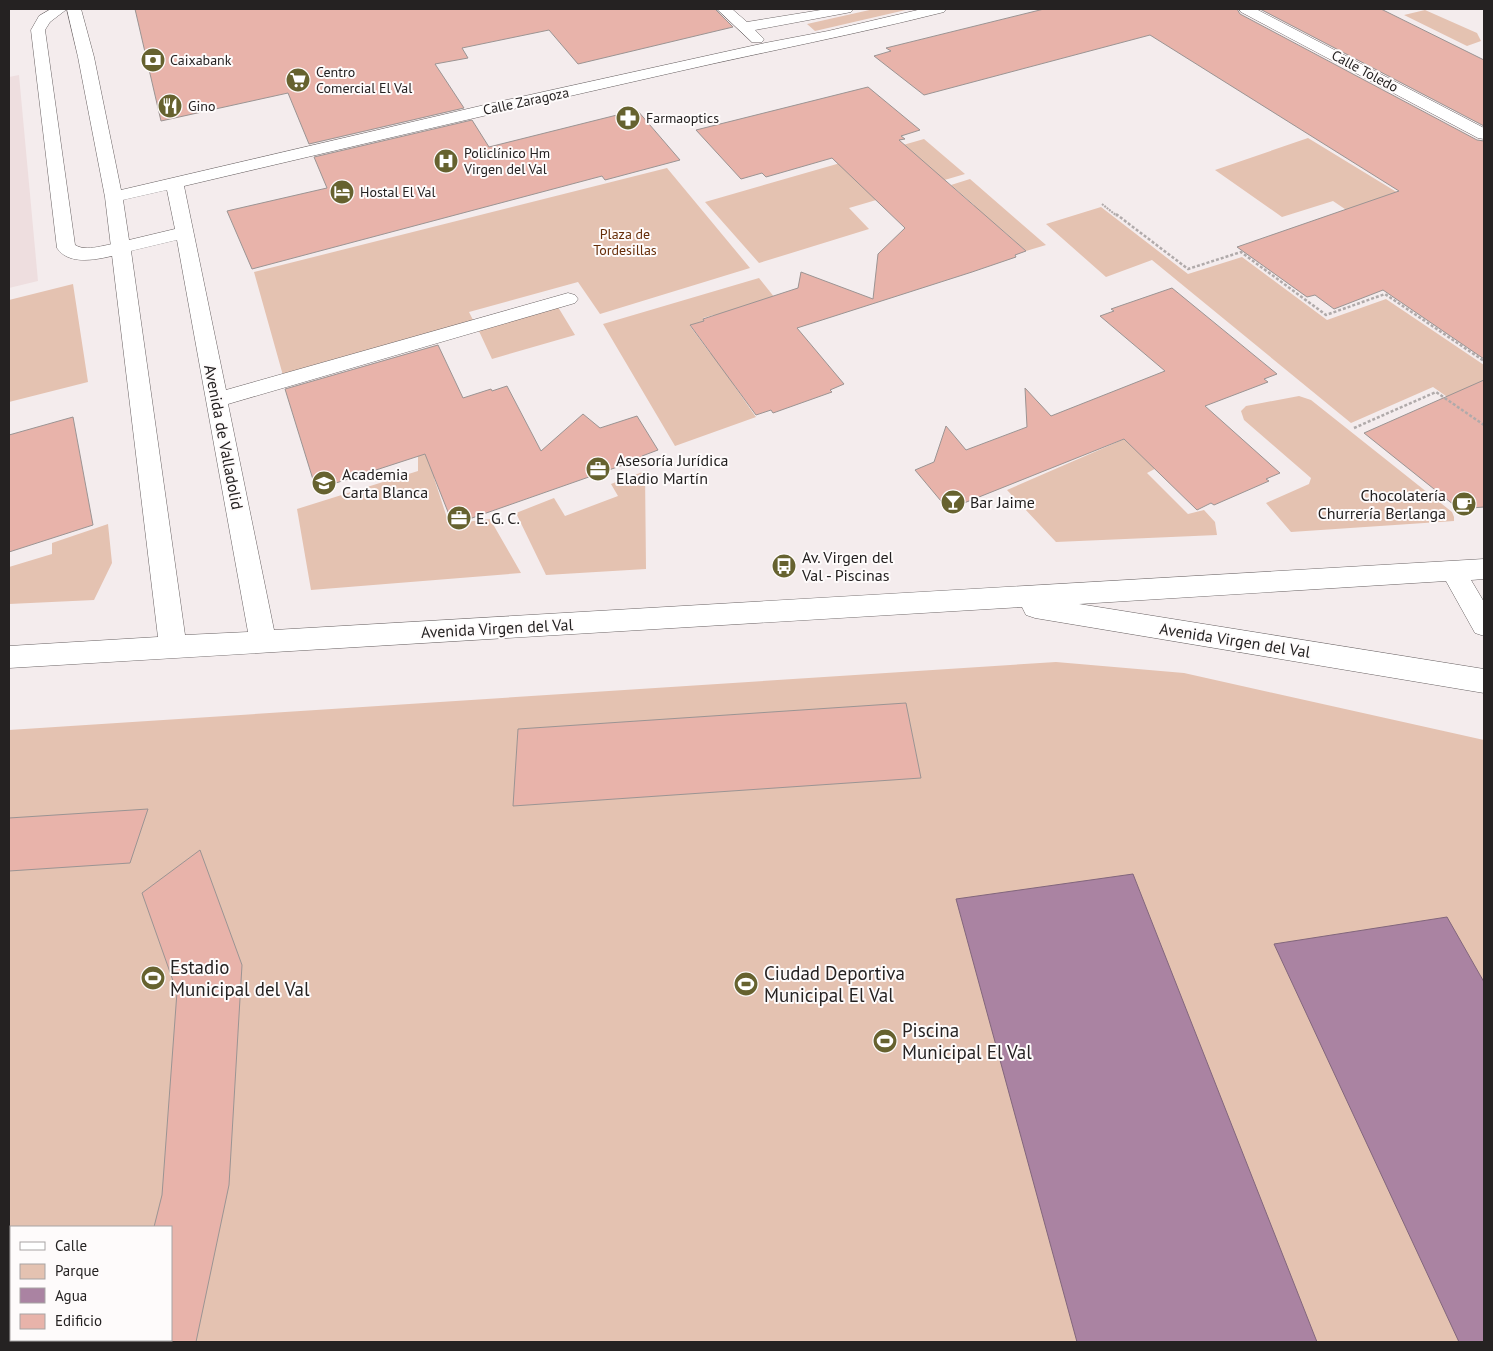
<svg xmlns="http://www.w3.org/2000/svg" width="1493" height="1351" font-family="'PT Sans',sans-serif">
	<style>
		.built { fill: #eededf }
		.green { fill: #e4c2b1; fill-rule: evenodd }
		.water { fill: #aa83a2; stroke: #82667c }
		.building { fill: #e8b3aa; stroke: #9b9493 }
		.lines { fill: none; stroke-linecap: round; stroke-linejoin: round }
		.lane-casing { stroke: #6a6364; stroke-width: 1 }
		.street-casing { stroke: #6a6364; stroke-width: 1 }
		.path-far1 { stroke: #b0aaaa; stroke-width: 2; stroke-dasharray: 2 1; stroke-linecap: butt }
		.path { stroke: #b0aaaa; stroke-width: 2.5; stroke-dasharray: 3 2; stroke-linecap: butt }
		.lane { fill: #fff; fill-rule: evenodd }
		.street { fill: #fff; fill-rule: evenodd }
		.labels { text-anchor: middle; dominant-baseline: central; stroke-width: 4; stroke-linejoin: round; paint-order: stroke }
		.far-poi-label { font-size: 14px; fill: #252222; stroke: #fefbfb; text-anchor: start }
		.far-street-label { font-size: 14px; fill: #252222; stroke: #fefbfb }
		.far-park-label { font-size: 14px; fill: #662d08; stroke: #fefbfb }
		.street-label { font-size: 16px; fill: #252222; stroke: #fefbfb }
		.poi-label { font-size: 16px; fill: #252222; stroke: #fefbfb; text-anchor: start }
		.near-poi-label { font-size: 19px; fill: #252222; stroke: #fefbfb; text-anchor: start }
	</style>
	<rect width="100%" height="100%" fill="#f4eced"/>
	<path class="built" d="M19,75L38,281L9,288V77Z"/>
	<path class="green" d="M874,9H910L815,31L807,24Z
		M1425,10L1477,33L1481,41L1467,46L1404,15Z
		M1308,138L1449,224L1484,212V250L1475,244L1424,262L1333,201L1282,217L1215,170Z
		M924,139L965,174L849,208L869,229L759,263L705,202Z
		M667,168L750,268L600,314L578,282L469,312L474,322L284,379L254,272Z
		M970,179L1046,245L1026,251L1000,228L969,238L974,205L951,185Z
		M1101,207L1188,274L1242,257L1327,320L1386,299L1484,365V420L1482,421L1433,387L1351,423L1152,260L1106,277L1046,224Z
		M759,278L775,298L715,317L714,315L703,318L704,321L690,326L710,353L714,352L736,383L733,384L756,417L675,446L603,324Z
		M73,284L88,382L9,402V300Z
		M558,307L575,335L492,359L478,329Z
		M1299,396L1311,400L1452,512L1454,517V521L1291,532L1266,503L1309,484L1311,478L1244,420L1241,411L1246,406Z
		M1145,430L1174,459L1147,473L1188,514L1204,510L1215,522L1217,535L1056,542L1007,490Z
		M457,442L468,466L434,478L449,524L490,519L521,573L311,590L297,509L418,471V455Z
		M645,471L646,569L546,575L516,513L554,498L565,516L618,496L611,484Z
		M108,524L112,563L94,600L9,604V567L52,554V543Z
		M1056,662L1184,673L1484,740V1342H9V730ZM11,1227H171V1340H11Z"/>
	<path class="water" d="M1133,874L1317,1342H1077L956,899Z
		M1447,917L1484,982V1342H1459L1274,944Z"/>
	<path class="building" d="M135,9H715L733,27L578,64L549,30L462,48L468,58L435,64L464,108L309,144L288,93L161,121Z
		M1044,9H1237L1240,14L1477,140L1484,141V359L1383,290L1334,309L1315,295L1307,297L1237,247L1399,191L1150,35L924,95L874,56L891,51L886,48Z
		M1260,9H1381L1484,60V126Z
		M868,87L920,130L901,136L905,139L899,140L1026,251L1015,255L1016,257L972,272L797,328L844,384L830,390L832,392L773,413L771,410L756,415L690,325L704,321L703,319L798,288L801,272L873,299L878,254L905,228L832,158L766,177L762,173L741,179L696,130Z
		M637,110L680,160L605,180L602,176L252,269L227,211L327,188L314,157L472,120L489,147Z
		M1172,288L1277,374L1264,379L1268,382L1205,406L1280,473L1266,479L1269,481L1214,505L1211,503L1197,510L1124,439L964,503L961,500L946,507L915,470L934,462L946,426L966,450L1027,427L1025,388L1051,416L1165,371L1100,316L1114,311L1111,309Z
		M438,345L463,398L491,389L492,391L507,386L541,451L583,414L600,428L637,416L658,450L642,456L643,458L472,518L463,520V518L452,522L425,454L336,483L335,480L315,486L285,389Z
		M1484,380V507L1459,509L1364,433Z
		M73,417L93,525L9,552V435Z
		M906,703L921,778L513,806L518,729Z
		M148,809L130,863L9,871V818Z
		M200,850L242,965L229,1185L196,1342H171V1227H154L162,1195L177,992L142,893Z"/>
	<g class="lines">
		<defs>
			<path id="lane" d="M51,9H67L50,22L45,30L75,245C90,254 111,240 128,244L130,248L128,252C107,257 71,269 57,248L31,30L39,16Z"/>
			<path id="street" d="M67,9H81L94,57L121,190L493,103L765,43L828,31L922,9H946L944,12C857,34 768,51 680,71C515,108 350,147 184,186L226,390L561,295L568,293L575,295L578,299L575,303L228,404L274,630L1484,559V579L1471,580L1484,602V636L1475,633L1446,581L1079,604L1484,669V693L1035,618L1026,615L1022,607L9,668V646L158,637L105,197L78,57ZM167,190L175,229L129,240L123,200ZM177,240L248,632L185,635L131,251Z
				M717,9H732L747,22L827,9H853L851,12L846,13L755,30L764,39L762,42H752Z
				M1239,9H1256L1484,128V139L1478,138L1241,12Z"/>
		</defs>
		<use href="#lane" class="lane-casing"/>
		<use href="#street" class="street-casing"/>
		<path class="path-far1" d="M1102,204L1117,216"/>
		<path class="path" d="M1116,214L1188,269L1241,252L1326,315L1385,294L1484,361
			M1354,428L1436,392L1484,425"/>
		<use href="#lane" class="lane"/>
		<use href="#street" class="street"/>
	</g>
	<defs>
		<symbol id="bank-disc" viewBox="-11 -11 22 22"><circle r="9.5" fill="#66622f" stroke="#fefbfb"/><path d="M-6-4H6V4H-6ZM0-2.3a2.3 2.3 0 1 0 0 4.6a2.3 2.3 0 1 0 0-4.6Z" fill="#fff"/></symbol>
		<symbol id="supermarket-disc" viewBox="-11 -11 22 22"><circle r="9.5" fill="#66622f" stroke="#fefbfb"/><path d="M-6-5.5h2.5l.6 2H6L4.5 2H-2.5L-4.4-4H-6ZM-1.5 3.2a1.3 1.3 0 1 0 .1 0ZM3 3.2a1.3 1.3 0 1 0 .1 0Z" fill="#fff"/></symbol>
		<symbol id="restaurant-disc" viewBox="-11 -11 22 22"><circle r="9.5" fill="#66622f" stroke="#fefbfb"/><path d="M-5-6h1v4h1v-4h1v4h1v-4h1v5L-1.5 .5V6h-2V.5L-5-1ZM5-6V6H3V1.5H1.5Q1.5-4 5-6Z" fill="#fff"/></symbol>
		<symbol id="pharmacy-disc" viewBox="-11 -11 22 22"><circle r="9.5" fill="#66622f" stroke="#fefbfb"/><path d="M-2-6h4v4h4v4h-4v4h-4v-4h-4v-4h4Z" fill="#fff"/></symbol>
		<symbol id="hospital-disc" viewBox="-11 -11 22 22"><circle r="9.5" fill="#66622f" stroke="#fefbfb"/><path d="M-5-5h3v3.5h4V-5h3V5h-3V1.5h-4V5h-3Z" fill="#fff"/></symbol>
		<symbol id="hotel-disc" viewBox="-11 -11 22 22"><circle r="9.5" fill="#66622f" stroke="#fefbfb"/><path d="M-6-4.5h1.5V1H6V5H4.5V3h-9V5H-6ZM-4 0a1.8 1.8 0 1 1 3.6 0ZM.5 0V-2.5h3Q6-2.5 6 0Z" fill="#fff"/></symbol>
		<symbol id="office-disc" viewBox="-11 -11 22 22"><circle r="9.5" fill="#66622f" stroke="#fefbfb"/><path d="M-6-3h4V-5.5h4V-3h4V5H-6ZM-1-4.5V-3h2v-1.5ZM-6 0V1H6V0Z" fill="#fff"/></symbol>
		<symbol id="school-disc" viewBox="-11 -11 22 22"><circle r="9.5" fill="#66622f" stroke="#fefbfb"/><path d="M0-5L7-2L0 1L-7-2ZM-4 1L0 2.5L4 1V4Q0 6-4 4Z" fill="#fff"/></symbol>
		<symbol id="bar-disc" viewBox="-11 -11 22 22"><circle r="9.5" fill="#66622f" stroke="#fefbfb"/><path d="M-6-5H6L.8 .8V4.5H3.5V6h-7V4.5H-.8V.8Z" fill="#fff"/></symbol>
		<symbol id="cafe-disc" viewBox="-11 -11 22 22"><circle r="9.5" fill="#66622f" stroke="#fefbfb"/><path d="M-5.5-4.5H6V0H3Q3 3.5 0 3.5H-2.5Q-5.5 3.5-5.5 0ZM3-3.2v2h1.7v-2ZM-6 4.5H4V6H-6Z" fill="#fff"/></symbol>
		<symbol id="bus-disc" viewBox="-11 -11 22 22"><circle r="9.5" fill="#66622f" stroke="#fefbfb"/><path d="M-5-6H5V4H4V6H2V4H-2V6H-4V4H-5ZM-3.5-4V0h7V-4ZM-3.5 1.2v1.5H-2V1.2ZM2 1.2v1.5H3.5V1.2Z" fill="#fff"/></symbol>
		<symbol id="stadium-disc" viewBox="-11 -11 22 22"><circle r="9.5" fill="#66622f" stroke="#fefbfb"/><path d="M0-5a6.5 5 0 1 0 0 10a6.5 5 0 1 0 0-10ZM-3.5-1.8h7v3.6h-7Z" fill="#fff"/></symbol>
	</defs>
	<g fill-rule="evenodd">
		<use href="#bank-disc" x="139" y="46" width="28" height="28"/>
		<use href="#supermarket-disc" x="284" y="66" width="28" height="28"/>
		<use href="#restaurant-disc" x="156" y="92" width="28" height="28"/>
		<use href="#pharmacy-disc" x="614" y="104" width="28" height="28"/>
		<use href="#hospital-disc" x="432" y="147" width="28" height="28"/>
		<use href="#hotel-disc" x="328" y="178" width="28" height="28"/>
		<use href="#office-disc" x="584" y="455" width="28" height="28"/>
		<use href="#school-disc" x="310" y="469" width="28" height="28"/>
		<use href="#bar-disc" x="939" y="488" width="28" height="28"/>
		<use href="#cafe-disc" x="1450" y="490" width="28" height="28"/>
		<use href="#office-disc" x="445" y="504" width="28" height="28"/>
		<use href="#bus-disc" x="770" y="552" width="28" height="28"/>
		<use href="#stadium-disc" x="139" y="964" width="28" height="28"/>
		<use href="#stadium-disc" x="732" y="970" width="28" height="28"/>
		<use href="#stadium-disc" x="871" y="1027" width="28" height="28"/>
	</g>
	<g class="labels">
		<g class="far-poi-label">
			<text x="170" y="60">Caixabank</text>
			<text x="316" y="72">Centro<tspan x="316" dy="16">Comercial El Val</tspan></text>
			<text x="188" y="106">Gino</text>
			<text x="646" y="118">Farmaoptics</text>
			<text x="464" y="153">Policlínico Hm<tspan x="464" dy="16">Virgen del Val</tspan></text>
			<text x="360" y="192">Hostal El Val</text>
		</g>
		<g class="far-street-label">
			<text transform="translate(1365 71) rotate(28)">Calle Toledo</text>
			<text transform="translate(526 101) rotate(-12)">Calle Zaragoza</text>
		</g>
		<g class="far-park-label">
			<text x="625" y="234">Plaza de<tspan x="625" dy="16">Tordesillas</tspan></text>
		</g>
		<g class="street-label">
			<text transform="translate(224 437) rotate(79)">Avenida de Valladolid</text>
			<text transform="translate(497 628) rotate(-3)">Avenida Virgen del Val</text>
			<text transform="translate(1235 640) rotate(9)">Avenida Virgen del Val</text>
		</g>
		<g class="poi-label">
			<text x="616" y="460">Asesoría Jurídica<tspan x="616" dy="18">Eladio Martín</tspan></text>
			<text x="342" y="474">Academia<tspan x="342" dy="18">Carta Blanca</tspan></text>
			<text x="1446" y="495" text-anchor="end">Chocolatería<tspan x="1446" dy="18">Churrería Berlanga</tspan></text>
			<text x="970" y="502">Bar Jaime</text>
			<text x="476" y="518">E. G. C.</text>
			<text x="802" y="557">Av. Virgen del<tspan x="802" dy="18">Val - Piscinas</tspan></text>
		</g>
		<g class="near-poi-label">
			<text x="170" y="967">Estadio<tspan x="170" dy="22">Municipal del Val</tspan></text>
			<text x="764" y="973">Ciudad Deportiva<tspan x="764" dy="22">Municipal El Val</tspan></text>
			<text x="902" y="1030">Piscina<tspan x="902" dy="22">Municipal El Val</tspan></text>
		</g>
	</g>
	<rect width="1493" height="1351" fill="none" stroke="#252222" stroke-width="20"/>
	<rect x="10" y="1226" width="162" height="115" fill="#fefbfb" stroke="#a7a4a4"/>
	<rect x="20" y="1242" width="25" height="8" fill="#ffffff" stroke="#a7a4a4"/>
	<text x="55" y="1251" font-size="15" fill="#252222">Calle</text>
	<rect x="20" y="1264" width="25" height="15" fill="#e4c2b1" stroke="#a7a4a4"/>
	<text x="55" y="1276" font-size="15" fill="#252222">Parque</text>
	<rect x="20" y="1288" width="25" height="15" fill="#aa83a2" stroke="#a7a4a4"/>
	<text x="55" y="1301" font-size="15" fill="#252222">Agua</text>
	<rect x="20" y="1314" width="25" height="15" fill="#e8b3aa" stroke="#a7a4a4"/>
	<text x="55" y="1326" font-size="15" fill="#252222">Edificio</text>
</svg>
